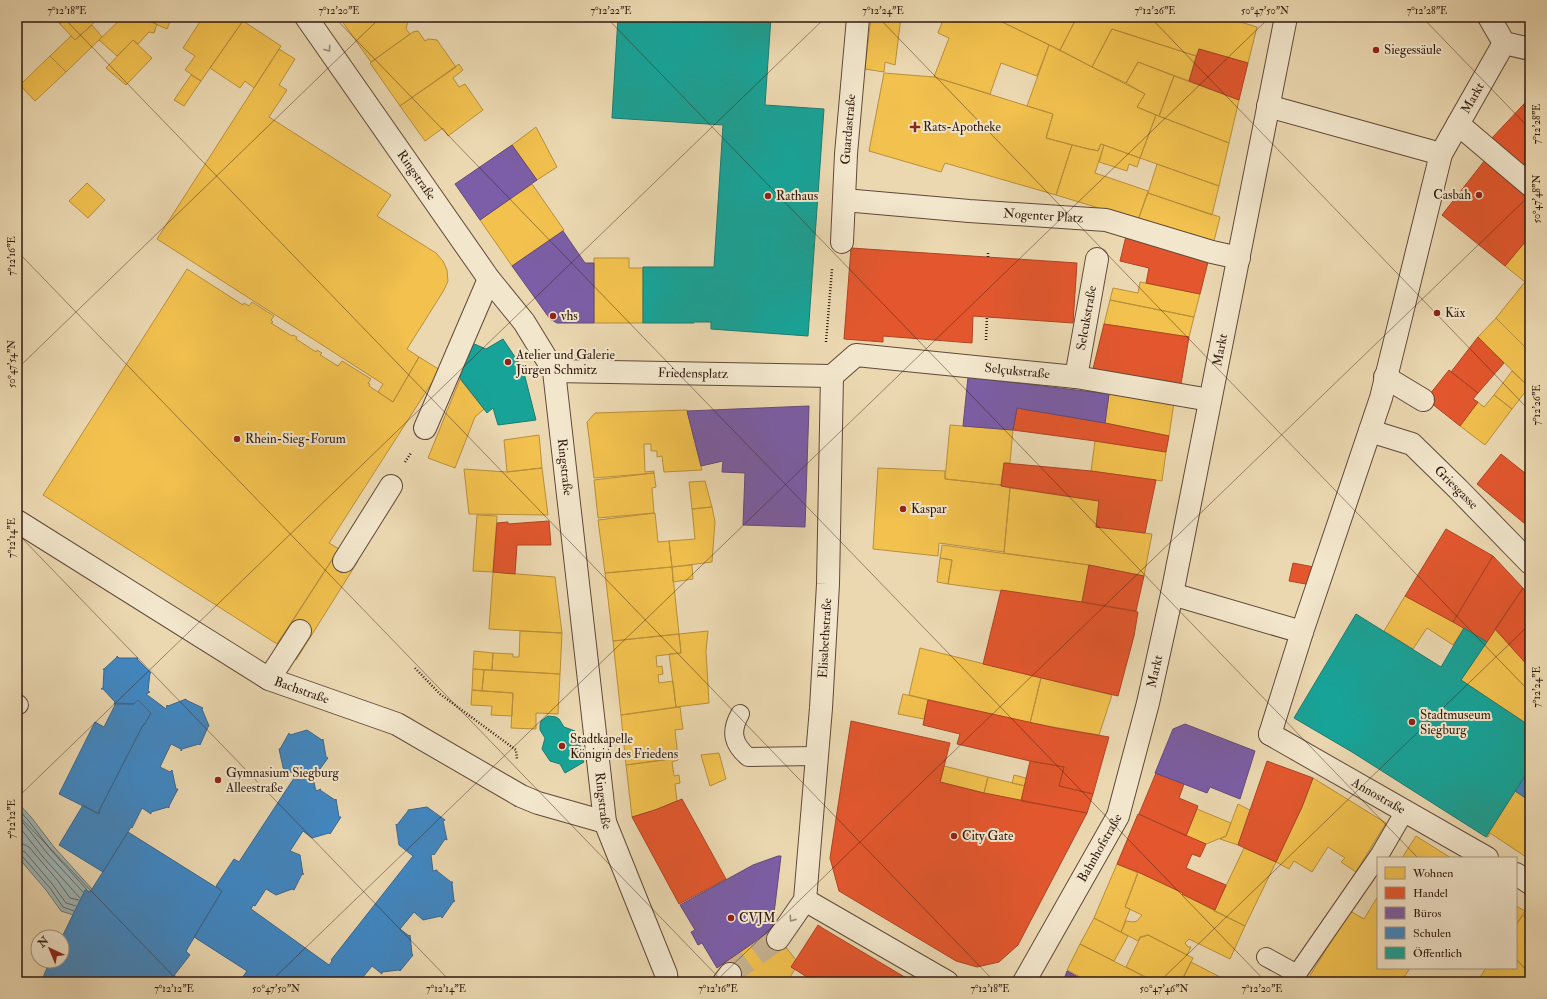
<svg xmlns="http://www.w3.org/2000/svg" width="1547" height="999" font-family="'IM FELL Double Pica',serif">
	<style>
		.water { fill: #9eb7b8; stroke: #727874 }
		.homes { fill: #f2c14e; stroke: #b88f3b }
		.shops { fill: #e4572e; stroke: #ae4425 }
		.offices { fill: #7b5ea7; stroke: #654979 }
		.schools { fill: #3f88c5; stroke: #3b678e }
		.public { fill: #17a398; stroke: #1f7a6f }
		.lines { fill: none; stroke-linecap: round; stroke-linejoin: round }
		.shore { stroke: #686864; stroke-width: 1 }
		.minor-tunnel { stroke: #c6b291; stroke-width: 22; stroke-dasharray: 22 11; stroke-linecap: butt }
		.service-casing { stroke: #604938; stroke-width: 20 }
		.pedestrian-casing { stroke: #604938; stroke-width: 24 }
		.minor-casing { stroke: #604938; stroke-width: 24 }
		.path { stroke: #31190f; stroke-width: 2.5; stroke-dasharray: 1 2; stroke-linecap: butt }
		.service { stroke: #f2e6cc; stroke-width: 18 }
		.pedestrian { stroke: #f2e6cc; stroke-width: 22 }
		.minor { stroke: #f2e6cc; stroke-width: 22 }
		.oneway { stroke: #9b8a77 }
		.ticks { fill: none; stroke: #31190f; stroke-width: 1; stroke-opacity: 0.45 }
		.poi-dot { fill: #8f2418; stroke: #f2e6cc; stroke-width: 1.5 }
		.labels { text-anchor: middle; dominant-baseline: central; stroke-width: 4; stroke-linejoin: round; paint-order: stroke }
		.poi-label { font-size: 13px; fill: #31190f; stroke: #f2e6cc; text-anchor: start }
		.street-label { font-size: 13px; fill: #31190f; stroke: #f2e6cc }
		.neatline { fill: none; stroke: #31190f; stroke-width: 1.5 }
		.ticks-label { font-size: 10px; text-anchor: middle; fill: #31190f }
	</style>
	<rect width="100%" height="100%" fill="#ebd8b1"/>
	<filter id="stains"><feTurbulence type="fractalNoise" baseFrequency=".005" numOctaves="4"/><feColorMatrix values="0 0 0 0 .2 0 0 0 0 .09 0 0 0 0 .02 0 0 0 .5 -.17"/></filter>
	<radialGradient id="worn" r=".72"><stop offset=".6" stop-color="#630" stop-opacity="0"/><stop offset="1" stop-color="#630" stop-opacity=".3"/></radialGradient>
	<path class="water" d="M17,802L31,817L54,847L92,889L181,982H134L73,915L61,911L46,890L17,856Z"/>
	<path class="homes" d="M51,17H67L60,24Z
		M67,17H100L75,40L60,24Z
		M123,17H140L157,24L154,33L149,32L138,44L133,40L117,56L99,40Z
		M140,17H172L167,29Z
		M203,17H241L244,19L201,81L185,70L195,56L183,48Z
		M339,17H409L406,29L410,34L371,62Z
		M871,17H901L895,65L885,62L884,72L865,69Z
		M944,17H992L1049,45L1037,76L1001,63L990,94L934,77L949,38L938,33Z
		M992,17H1077L1060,50Z
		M1077,17H1224L1257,27L1248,63L1199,49L1196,56L1112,29L1092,67L1060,50Z
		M243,21L281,46L254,88L245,81L240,88L210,68Z
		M92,25L102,37L66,72L50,56L71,36L75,40Z
		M1112,29L1196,56L1189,81L1138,62L1126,83L1092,67Z
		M418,31L425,41L428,39L437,40L456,67L400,106L370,63L413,32Z
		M133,40L152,58L126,85L106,68Z
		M1049,45L1145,94L1137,107L1156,115L1140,158L1101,144L1098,151L1092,149V150L1046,138L1053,114L1027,106Z
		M279,49L295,59L279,85L287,90L269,117L391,195L377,216L436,253L443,261L447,270L448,281L444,290L407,349L419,357L393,402L378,392L383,384L157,239Z
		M50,56L66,72L35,101L20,85Z
		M1138,62L1174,76L1159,116L1137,107L1145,94L1126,83Z
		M459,64L463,70L453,78L459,87L465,84L483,110L448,136L443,128L425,141L400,106Z
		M884,73L934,77L1053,114L1046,138L1072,145L1056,195L945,163L941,172L869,151Z
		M191,75L201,81L184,106L174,100Z
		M1174,76L1239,100L1229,143L1159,116Z
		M1156,115L1229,143L1219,186L1140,158Z
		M536,127L557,167L537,180L512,145Z
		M1101,144L1104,145L1095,173L1148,191L1138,220L1056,195L1072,145L1098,151Z
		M1104,145L1140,158L1137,167L1129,164L1127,171L1099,162Z
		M1157,164L1219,186L1212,215L1148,193Z
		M87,183L105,200L88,218L69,201Z
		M532,184L564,230L512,266L480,220Z
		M1148,193L1220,217L1214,241L1138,220Z
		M1530,236V286L1505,266Z
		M594,258H629V268H643V323H594Z
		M187,269L243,305L244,303L249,306L252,302L274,316L271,320L273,322L271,323L292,336L293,335L297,337L296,339L316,352L317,350L322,353L320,355L338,366L342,361L371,379L368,383L370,384L369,386L393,402L419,357L440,370L329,543L339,549L277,644L43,495Z
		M1140,282L1200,294L1194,317L1110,300L1113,288L1138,293Z
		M1525,282L1530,286V352L1496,318Z
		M1110,300L1194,317L1189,337L1104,324Z
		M1496,318L1530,352L1529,387L1478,337Z
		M1512,371L1529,387L1512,409L1494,395Z
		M460,379L484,409L475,417L455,468L428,458Z
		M1109,394L1174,402L1169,436L1105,423Z
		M1494,395L1512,409L1485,445L1460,426L1478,402L1484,407Z
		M687,410L702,470L664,472L662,456L657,457V451H651V444H644L645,472L654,471V473L594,478L587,422L595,413Z
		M950,425L1013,430L1010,463H1004L1001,485L945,479Z
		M539,435L542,468L507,472L504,440Z
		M1095,441L1166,452L1162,481L1091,471Z
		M542,468L548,515L469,514L464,469L507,472Z
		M878,468L945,471V479L1001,485V486L1010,488L1004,552L939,543L938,556L873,549Z
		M654,473L656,487L652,488L654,513L598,518L594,480Z
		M705,481L712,507L692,509L689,482Z
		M1010,488L1099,501L1096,527L1152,534L1144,576L1089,565L1004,553Z
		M712,507L715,522L712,562L672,567L669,541L695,539L692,509Z
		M655,513L658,542L669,541L672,567L605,573L598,520Z
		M477,515L497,516L493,572L473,571Z
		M942,545L1089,565L1082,602L948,584L952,560L940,558Z
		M339,549L358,561L296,660L276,647Z
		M940,558L952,560L948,584L937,582Z
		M692,565L693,579L673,582L672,567Z
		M672,567L679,634L613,641L605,573Z
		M493,572L555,577L562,633L489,629Z
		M1405,596L1464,628L1453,645L1427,628L1413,649L1384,631Z
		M1495,629L1530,668V726L1461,680Z
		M520,631L562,633L560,674L492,670L493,653L513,654V657H519Z
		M708,631L706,651L709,703L676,707L669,654L681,653L679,634Z
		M679,634L681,653L656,656L657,667L662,666L663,674L658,675L659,683L673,681L676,707L621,715L613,641Z
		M920,648L1041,678L1030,723L909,695Z
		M474,651L493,653L492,670L473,669Z
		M473,669L484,670L482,691L472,690Z
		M484,670L560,674L558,714L536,713V729L511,728L513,693L482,691Z
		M1041,678L1112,695L1099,735L1030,723Z
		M472,690L513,693L512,716L491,715L492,706L471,705Z
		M903,694L928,700L924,719L898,714Z
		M680,707L683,729L675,730L678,758L626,765L621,715Z
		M719,753L726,779L710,786L701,755Z
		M678,758V760L672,762L674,776L679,775L680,783L675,784L677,801L655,810L632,817L626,765Z
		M944,766L988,777L984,793L940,782Z
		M1014,775L1026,778L1025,786L1012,783Z
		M988,777L1025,786L1021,801L984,793Z
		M1313,778L1386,823L1356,872L1341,862L1345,858L1328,847L1312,872L1294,861L1289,869L1276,862L1302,807Z
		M1515,791L1530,801V864L1527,862L1529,859L1490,833L1488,837H1486Z
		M1238,804L1250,810L1238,845L1220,839L1226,836Z
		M1197,809L1231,823L1226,836L1206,844L1186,836Z
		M1416,836L1451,858H1402Z
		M1244,848L1276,862L1245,926L1214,911Z
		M1117,864L1138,873L1125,907L1130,909L1121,932L1094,918Z
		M1138,872L1183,893L1182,894L1245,926L1230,959L1189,939L1185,943L1188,947H1191L1187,955L1148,935L1140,937L1138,941L1121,932L1126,921L1133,922L1137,921L1142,915L1125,907Z
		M1378,896V968H1410L1401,982H1306L1350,911L1364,919Z
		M1516,906L1525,911L1516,925Z
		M1523,915L1530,920V982H1477L1486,968H1516V925Z
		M1094,918L1128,936L1114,961L1080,944Z
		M772,930L796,960L791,967L795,969L787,982H736L722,964Z
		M1148,935L1193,958L1181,982H1156L1126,967L1140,938Z
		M1080,944L1143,976L1140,982H1116L1106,977L1103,982H1090L1067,970Z
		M1191,962L1220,977L1218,982H1181Z"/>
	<path class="shops" d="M1199,49L1248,63L1239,100L1189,81Z
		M1530,97V111L1523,105Z
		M1523,105L1530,111V175L1491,139Z
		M1485,160L1530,198V236L1505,266L1442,215Z
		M1126,236L1209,258L1200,294L1146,283L1149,268L1120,261Z
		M851,248L1077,263L1073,323L973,316L972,343L883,336V342L844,339Z
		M1104,324L1189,337L1181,384L1147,378L1092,373Z
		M1478,337L1504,363L1478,393L1451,372Z
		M1449,370L1478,393L1473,399L1478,402L1460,426L1426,399Z
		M1017,408L1105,423L1169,436L1166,452L1095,441L1013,430Z
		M1501,454L1530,477V528L1477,484Z
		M1004,463L1091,471L1156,480L1145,533L1096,527L1099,501L1001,486Z
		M549,521L551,545H517L515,574L493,572L497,523L508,522V524Z
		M1446,529L1493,556L1453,622L1405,596Z
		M1493,556L1523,588L1487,642L1453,622Z
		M1293,563L1314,567L1311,585L1289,581Z
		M1089,565L1144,576L1136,611L1082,602Z
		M1523,588L1530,596V668L1495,629Z
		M1001,590L1082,602L1138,612L1134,636L1118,696L983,664Z
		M928,700L1056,728L1109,737L1093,794L1059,786L1064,767L1030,761L957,744L960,734L923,725Z
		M851,721L950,743L940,782L984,793L1087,813L1018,945L999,962L977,967L956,961L839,891L830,858Z
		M1030,761L1064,767L1059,786L1093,794L1087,813L1021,801Z
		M1267,761L1313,778L1302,807L1276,862L1238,845Z
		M1156,773L1184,784L1179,798L1198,806L1186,836L1139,814Z
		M682,799L726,879L679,904L632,817L655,810Z
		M1138,814L1206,844L1200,857L1192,854L1186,868L1226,885L1215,910L1182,894L1183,893L1138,872L1117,864Z
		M818,925L824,929L913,982H815L791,967Z"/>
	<path class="offices" d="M512,145L537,180L480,220L455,184Z
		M563,231L585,263H594V323H557L550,319L512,266Z
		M968,377L1109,394L1105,423L1017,408L1013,430L963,426Z
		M809,406L805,527L743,525L745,473L722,472L723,461L701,466L687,411Z
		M1185,724L1255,751L1240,799L1210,787L1207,793L1155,773L1173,729Z
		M778,856H781L772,930L717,968L702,943L698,945L691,932L695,930L680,905L753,865Z
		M1067,971L1087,982H1063Z"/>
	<path class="schools" d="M117,656L119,658H138L137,659L151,673H150L148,691L150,692L146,694L166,709L167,705L168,706L186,699V700L203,708L202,709L209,726L208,727L200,745L199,744L182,749L181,751V749L171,744L160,767L170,772L172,770L176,789H178L169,806V808L168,807L151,812V814L142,808L132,828L131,827L103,872L59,845L83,805L99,814V811L143,725H144L151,713L138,700L134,704H114L115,702L103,689H101L103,688L104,670L103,669H104L117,657Z
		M138,700L151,713L144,725H143L99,811V814L59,794L95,722L104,727L116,703L134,704Z
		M307,730L322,740L323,739L326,757L328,758L317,773L312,774L316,791L321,789L320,790L335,800L336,799L339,817H341L330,834L329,833L312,838L303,831L290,851L300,855L303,874H304H302L294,890L292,889L276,895L266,889L255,906L253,905L251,909L329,965L332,961L331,960L413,856L399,845L396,824L397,825L408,811V810L427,807L445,820L443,821L447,840L445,839L434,855L433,854L431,855L433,871L437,870V871L451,882H453L452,883L454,901H455L453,902L442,918L441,916L423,920L414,912L400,929L409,936L410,935L412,954L413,955L400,971L399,970L382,972V974L372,966L359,982H239L247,971L194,937L222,891L216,886L234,859L239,862L296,775L283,768V767L279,749H280L289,733L290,735Z
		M1530,768V801L1515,791Z
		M128,832L222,891L186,951L190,955L169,982H41L50,961H62V937L85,890L90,892L92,889Z"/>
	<path class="public" d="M618,17H771L765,105L824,109L808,336L711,329V322H694V323H643V267H714L723,125L612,118Z
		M503,339L523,369L536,420L498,425L493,408L487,413L459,377L472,343L486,349Z
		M1356,614L1441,667L1464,628L1487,642L1461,680L1530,726V768L1486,837L1352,752L1294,718Z
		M548,716L556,717L559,719L564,727L575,731L581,743L578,752L584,762L565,773L560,764L550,761L542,749L545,738L540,730V725L541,721Z"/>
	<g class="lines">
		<path class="shore" d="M17,808L28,820L51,850L87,890
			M17,815L47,853L83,892
			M17,824L43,857L80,898
			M17,843L23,844L29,847L58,881L70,898L79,900
			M17,849L25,852L53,885L66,903L76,906
			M17,854L22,856L50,888L63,907L74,911"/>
		<path class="minor-tunnel" d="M730,974L778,939"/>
		<defs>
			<path id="service" d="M17,703L19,705
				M740,714C730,732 733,744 748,757L817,756
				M1266,957L1297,974L1380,854L1405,811"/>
			<g id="pedestrian">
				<path d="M1489,17L1504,43L1530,49"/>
				<path d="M1268,106L1441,154"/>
				<path d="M1458,124L1530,185"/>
				<path id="s1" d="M844,200L969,211L1106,220L1212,252L1239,258"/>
				<path id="s2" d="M842,242L846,154L858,18"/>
				<path id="s3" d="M1076,377L1097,259"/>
				<path d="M1385,377L1423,400"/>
				<path d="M425,428L489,279"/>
				<path id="s4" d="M1370,431L1412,444L1458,489L1530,563"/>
				<path d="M344,561L391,486"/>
				<path id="s5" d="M1172,594L1302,632L1381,398L1441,154L1504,43"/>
				<path d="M269,679L300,631"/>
				<path d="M1270,734L1302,632"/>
				<path d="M805,900L947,982"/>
				<path id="s6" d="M1024,982L1118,816L1148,703L1172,594L1286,17"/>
			</g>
			<g id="minor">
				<path id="s7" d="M306,17L489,279L524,322L554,371L605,822L666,974L667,982"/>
				<path d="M858,18V17"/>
				<path id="s8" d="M554,371L832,376"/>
				<path id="s9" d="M832,376L856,355L1076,377L1210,400"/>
				<path id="s10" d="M17,521L269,679L397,724L521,796L538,803L605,822"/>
				<path id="s11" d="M1270,734L1487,858"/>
				<path d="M1516,874L1530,883"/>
				<path id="s12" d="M778,939L805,900L821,708L828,584L832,376"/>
				<path d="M724,982L730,974"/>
			</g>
		</defs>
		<use href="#service" class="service-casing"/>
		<use href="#pedestrian" class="pedestrian-casing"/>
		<use href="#minor" class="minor-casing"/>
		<path class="path" d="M988,257V252
			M986,340L987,316
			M826,342L832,269
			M405,462L411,453
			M415,668L440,694L516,750L517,759"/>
		<use href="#service" class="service"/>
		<use href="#pedestrian" class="pedestrian"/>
		<use href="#minor" class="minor"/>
	</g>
	<defs><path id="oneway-chevron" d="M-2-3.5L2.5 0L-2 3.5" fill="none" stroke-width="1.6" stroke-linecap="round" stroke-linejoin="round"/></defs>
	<g class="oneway">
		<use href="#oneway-chevron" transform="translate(328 49) rotate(54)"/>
		<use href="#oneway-chevron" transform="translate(792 919) rotate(125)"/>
	</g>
	<path class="ticks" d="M63,17L995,982M334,17L1266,982M606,17L1418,858M878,17L1530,692M1150,17L1530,411M1422,17L1530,129M17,251L723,982M17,369L381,17M17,533L451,982M17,798L826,17M17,814L179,982M1516,959L1530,974M270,982L1270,17M715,982L1530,195M1159,982L1530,624"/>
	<g class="poi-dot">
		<circle cx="1376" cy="50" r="4"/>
		<path d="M913 121h4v4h4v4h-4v4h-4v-4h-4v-4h4z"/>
		<circle cx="1479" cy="195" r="4"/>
		<circle cx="768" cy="196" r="4"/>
		<circle cx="1437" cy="313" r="4"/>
		<circle cx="553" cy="316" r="4"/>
		<circle cx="508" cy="362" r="4"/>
		<circle cx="237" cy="439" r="4"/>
		<circle cx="903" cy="509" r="4"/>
		<circle cx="1412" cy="722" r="4"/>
		<circle cx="562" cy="746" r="4"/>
		<circle cx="218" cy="780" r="4"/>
		<circle cx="954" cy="836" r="4"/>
		<circle cx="731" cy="918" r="4"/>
	</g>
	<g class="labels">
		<g class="poi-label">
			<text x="1384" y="50">Siegessäule</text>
			<text x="923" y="127">Rats-Apotheke</text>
			<text x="1471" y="195" text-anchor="end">Casbah</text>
			<text x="776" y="196">Rathaus</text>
			<text x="1445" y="313">Käx</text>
			<text x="561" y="316">vhs</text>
			<text x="516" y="355">Atelier und Galerie<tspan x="516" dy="15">Jürgen Schmitz</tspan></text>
			<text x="245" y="439">Rhein-Sieg-Forum</text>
			<text x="911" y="509">Kaspar</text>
			<text x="1420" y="715">Stadtmuseum<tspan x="1420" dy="15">Siegburg</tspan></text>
			<text x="570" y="739">Stadtkapelle<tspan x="570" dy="15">Königin des Friedens</tspan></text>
			<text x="226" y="773">Gymnasium Siegburg<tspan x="226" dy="15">Alleestraße</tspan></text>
			<text x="962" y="836">City Gate</text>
			<text x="739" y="918">CVJM</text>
		</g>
		<g class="street-label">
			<text stroke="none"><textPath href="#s5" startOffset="698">Markt</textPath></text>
			<text stroke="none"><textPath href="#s2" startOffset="113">Guardastraße</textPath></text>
			<text stroke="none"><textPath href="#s7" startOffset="193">Ringstraße</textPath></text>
			<text stroke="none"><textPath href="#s1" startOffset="200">Nogenter Platz</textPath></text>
			<text stroke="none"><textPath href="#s3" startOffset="60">Selcukstraße</textPath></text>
			<text stroke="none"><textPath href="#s6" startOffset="668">Markt</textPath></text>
			<text stroke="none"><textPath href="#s9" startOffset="194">Selçukstraße</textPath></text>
			<text stroke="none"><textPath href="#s8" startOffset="139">Friedensplatz</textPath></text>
			<text stroke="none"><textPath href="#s7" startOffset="529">Ringstraße</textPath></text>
			<text stroke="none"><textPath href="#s4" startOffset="106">Griesgasse</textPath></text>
			<text stroke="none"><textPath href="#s12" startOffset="310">Elisabethstraße</textPath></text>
			<text stroke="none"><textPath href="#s6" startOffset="340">Markt</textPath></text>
			<text stroke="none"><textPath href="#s10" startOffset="332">Bachstraße</textPath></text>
			<text stroke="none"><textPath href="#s11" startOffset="125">Annostraße</textPath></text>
			<text stroke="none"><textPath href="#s7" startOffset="865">Ringstraße</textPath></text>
			<text stroke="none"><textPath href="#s6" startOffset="154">Bahnhofstraße</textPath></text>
		</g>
	</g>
	<rect width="1547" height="999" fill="none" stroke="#ebd8b1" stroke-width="44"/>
	<rect x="1377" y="857" width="140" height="112" fill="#f2e6cc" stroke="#a59480"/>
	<rect x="1385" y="867" width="20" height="12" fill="#f2c14e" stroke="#a59480"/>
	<text x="1413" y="877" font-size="12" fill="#31190f">Wohnen</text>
	<rect x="1385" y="887" width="20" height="12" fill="#e4572e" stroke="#a59480"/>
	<text x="1413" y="897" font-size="12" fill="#31190f">Handel</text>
	<rect x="1385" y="907" width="20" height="12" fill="#7b5ea7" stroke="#a59480"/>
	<text x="1413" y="917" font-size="12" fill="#31190f">Büros</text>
	<rect x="1385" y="927" width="20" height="12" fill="#3f88c5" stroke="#a59480"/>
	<text x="1413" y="937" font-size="12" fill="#31190f">Schulen</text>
	<rect x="1385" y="947" width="20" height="12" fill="#17a398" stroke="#a59480"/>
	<text x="1413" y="957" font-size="12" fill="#31190f">Öffentlich</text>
	<g transform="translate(50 949) rotate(316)"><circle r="19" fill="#f2e6cc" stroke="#a59480"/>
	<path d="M0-3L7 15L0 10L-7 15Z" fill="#8f2418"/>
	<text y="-6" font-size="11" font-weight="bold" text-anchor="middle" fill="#31190f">N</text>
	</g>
	<rect x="22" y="22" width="1503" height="955" class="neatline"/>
	<g class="ticks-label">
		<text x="67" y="14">7°12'18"E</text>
		<text x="339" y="14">7°12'20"E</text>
		<text x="611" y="14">7°12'22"E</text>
		<text x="883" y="14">7°12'24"E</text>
		<text x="1155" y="14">7°12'26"E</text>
		<text x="1265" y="14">50°47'50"N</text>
		<text x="1427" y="14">7°12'28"E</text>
		<text transform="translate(1536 124) rotate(-90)" y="4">7°12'28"E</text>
		<text transform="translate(1536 199) rotate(-90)" y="4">50°47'48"N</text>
		<text transform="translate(11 256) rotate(-90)" y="4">7°12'16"E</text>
		<text transform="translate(11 364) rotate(-90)" y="4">50°47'54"N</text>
		<text transform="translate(1536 405) rotate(-90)" y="4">7°12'26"E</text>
		<text transform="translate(11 538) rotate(-90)" y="4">7°12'14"E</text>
		<text transform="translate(1536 687) rotate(-90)" y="4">7°12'24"E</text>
		<text transform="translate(11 819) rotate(-90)" y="4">7°12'12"E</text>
		<text x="174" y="992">7°12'12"E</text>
		<text x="276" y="992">50°47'50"N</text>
		<text x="446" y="992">7°12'14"E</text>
		<text x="718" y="992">7°12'16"E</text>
		<text x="990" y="992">7°12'18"E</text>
		<text x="1164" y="992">50°47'46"N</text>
		<text x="1262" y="992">7°12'20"E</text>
	</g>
	<rect width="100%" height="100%" filter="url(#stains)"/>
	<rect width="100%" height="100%" fill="url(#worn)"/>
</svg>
